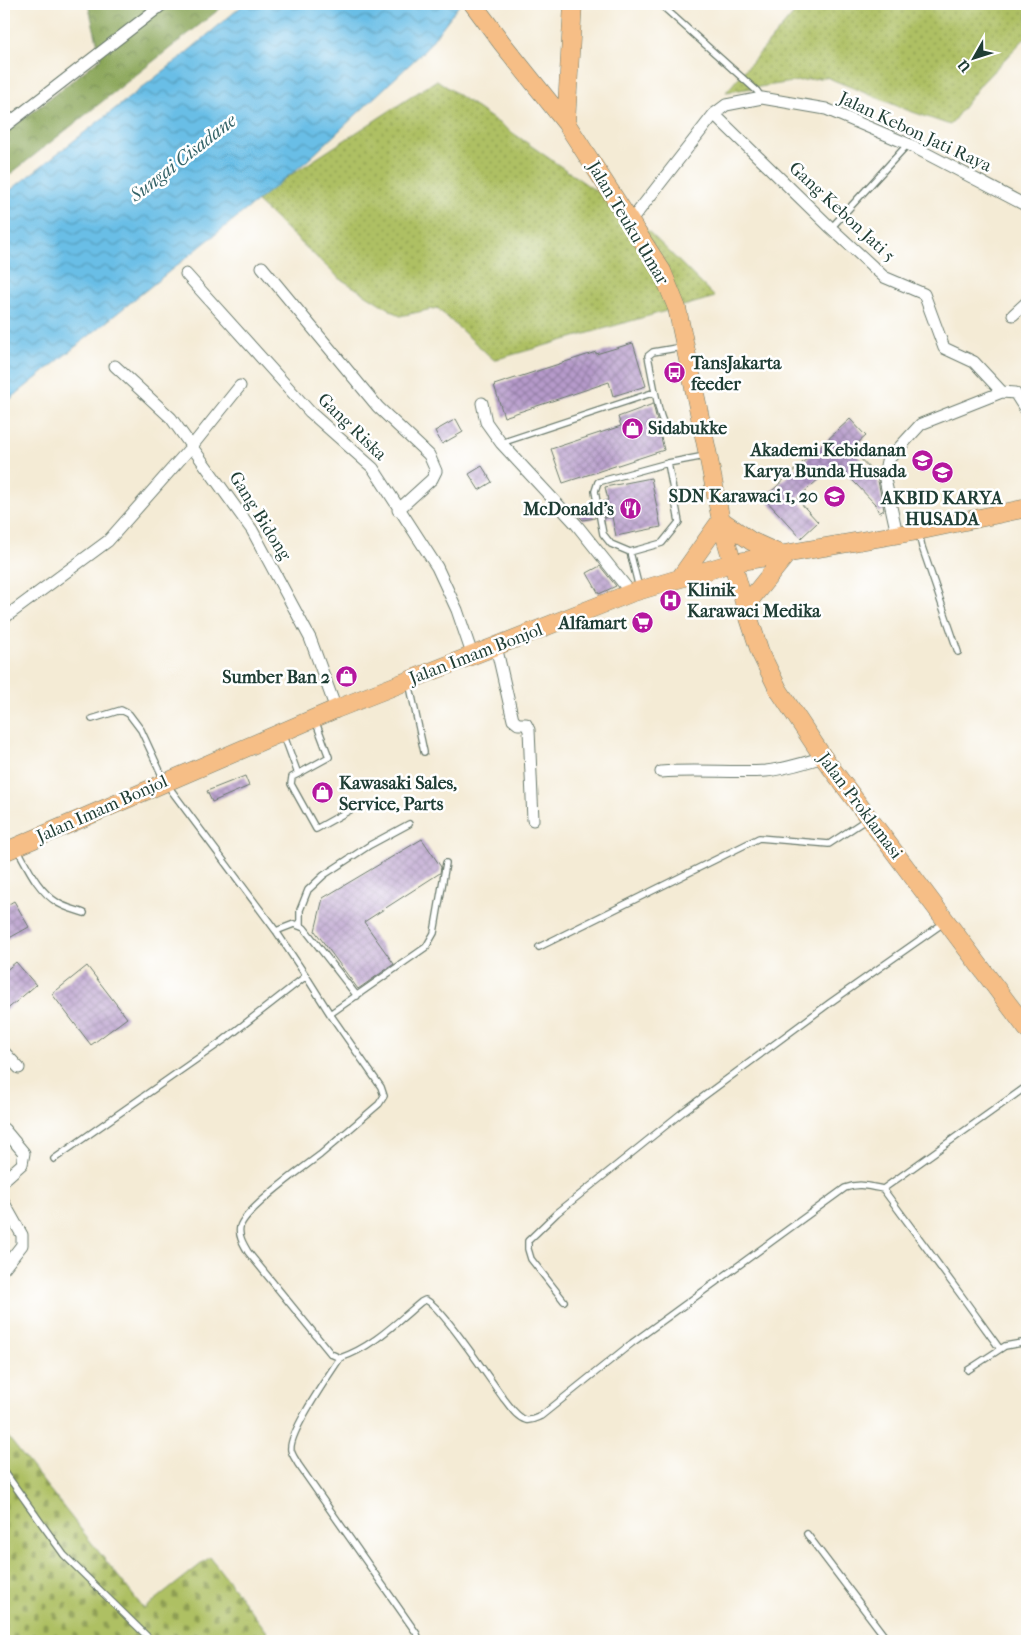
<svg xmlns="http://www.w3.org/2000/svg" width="1031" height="1645" font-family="'IM FELL French Canon',serif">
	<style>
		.grass { fill: url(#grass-dots); stroke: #667e4c }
		.forest { fill: url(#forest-crowns); stroke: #547246 }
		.cemetery { fill: url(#cemetery-stones); stroke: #667e4c }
		.water { fill: url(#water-waves); stroke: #447e8d }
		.building { fill: url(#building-cross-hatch) }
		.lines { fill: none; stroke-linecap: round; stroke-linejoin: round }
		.service-casing { stroke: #6a7a6c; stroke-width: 8 }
		.minor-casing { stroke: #6a7a6c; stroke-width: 13 }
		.primary-casing { stroke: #6a7a6c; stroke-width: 19 }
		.service { stroke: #fff; stroke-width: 5.5 }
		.minor { stroke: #fff; stroke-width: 11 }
		.primary { stroke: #f6be86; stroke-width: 18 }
		.labels { text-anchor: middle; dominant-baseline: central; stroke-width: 5; stroke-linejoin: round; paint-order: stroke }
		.street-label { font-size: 18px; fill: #1f3d34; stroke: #fff }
		.poi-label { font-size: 18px; font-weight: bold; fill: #1f3d34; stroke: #fff; text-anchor: end }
		.water-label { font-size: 19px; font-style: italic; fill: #356469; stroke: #fff }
	</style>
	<defs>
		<pattern id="grass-dots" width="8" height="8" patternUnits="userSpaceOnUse" patternTransform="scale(1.25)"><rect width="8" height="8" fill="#aec063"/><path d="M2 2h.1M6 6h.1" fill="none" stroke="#8d9d52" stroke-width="1.8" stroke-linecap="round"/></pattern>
		<pattern id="forest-crowns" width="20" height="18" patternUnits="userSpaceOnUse" patternTransform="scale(1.25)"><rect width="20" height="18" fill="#8aa659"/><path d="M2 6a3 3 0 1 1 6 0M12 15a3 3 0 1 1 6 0" fill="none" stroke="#70884a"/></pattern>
		<pattern id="cemetery-stones" width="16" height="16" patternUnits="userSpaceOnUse" patternTransform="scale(1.25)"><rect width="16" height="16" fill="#aec063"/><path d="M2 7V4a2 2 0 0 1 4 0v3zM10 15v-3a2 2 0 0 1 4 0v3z" fill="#8d9d52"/></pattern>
		<pattern id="water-waves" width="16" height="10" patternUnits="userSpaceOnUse" patternTransform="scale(1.25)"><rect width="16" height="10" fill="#69bee6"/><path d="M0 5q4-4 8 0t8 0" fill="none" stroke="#569cbb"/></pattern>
		<pattern id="building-cross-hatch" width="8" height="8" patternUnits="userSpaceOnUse" patternTransform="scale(1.25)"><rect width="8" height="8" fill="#b69aca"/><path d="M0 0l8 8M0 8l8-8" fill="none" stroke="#937fa5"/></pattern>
	</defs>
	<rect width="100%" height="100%" fill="#fff"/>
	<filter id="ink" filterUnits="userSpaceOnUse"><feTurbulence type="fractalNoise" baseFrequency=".02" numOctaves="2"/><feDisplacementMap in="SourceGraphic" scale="10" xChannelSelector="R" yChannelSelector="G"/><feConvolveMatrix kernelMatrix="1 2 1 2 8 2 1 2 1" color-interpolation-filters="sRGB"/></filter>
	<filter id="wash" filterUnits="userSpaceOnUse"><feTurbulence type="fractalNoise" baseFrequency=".0096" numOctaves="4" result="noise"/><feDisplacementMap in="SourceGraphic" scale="20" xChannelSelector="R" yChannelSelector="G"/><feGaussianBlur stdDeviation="1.12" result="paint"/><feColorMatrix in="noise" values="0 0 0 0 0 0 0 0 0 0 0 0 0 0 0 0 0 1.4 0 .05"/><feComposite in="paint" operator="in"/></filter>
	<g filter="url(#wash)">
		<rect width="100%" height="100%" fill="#f4ebd5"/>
		<path class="grass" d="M802,4H1027V36L981,84L950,125L907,110L826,77L726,92Z
			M437,80L636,219L715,297L494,360L437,308L400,316L339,278L254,199Z"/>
		<path class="forest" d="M88,4H226L4,179V129L8,131L101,58Z"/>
		<path class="cemetery" d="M4,1432L144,1609L210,1557L274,1641H4Z"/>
		<path class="water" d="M244,4H460L425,50L307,161L4,404V195L179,59Z"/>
		<g id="blocks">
			<path class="building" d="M633,343L646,386L613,396L609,382L504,417L494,385L596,352V354Z
				M653,404L664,450L563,483L551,449L621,426L618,417Z
				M456,419L463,432L442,444L435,431Z
				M850,419L866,436L851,449L877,476L884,510L879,513L875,504L836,463L797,499L818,522L801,538L764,498Z
				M482,466L492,482L479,490L469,474Z
				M651,478L661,527L616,536L612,517L605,518L604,516L602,502L608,500L605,487Z
				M593,504L595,518L583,520L579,516L577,507Z
				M600,566L616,586L599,594L587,573Z
				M245,776L249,786L212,802L207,791Z
				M422,839L441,867L440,873L364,922L394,964L358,989L315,931L323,898Z
				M14,901L29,927L4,941V907Z
				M16,962L36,985L4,1012V972Z
				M87,966L127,1018L91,1045L52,994Z"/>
		</g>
	</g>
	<g filter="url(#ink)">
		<use href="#blocks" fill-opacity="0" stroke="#6a7a6c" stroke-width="1"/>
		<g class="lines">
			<defs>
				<path id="service" d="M660,4L757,91L762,98
					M831,228L908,144
					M655,392C658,403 660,424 670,431L700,425
					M501,443L655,392L648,356L653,352L682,347
					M668,463L679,522L662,543L630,552L611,544L603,534L595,491L598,482Z
					M668,463L705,456
					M919,533L922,547L958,652
					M630,552L639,588
					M409,682L424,752
					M283,733L298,774L329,757L315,720
					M298,774L292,777L291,784L316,829L359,805
					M17,848C28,868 38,891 58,903C66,908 76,910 84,913
					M300,925V910L308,890L324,875L370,845L409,824
					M276,931L294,924L304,928L357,996
					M539,947L759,838L829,844L867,819
					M306,976L330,1014L381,1087L384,1096L379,1104C359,1121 340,1138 320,1155C303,1168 245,1209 240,1227C238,1236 244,1245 248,1252L331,1354L340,1358C371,1348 396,1323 421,1302L425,1300C439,1302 492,1383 504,1399C510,1406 516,1417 526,1420C532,1421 536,1418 541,1416L632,1343L845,1188C859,1183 869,1186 883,1189L1023,1089
					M330,1014L426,947L434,933L446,863
					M54,1159L224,1040L306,976L276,931L165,782L141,730L129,714L121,710L92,719
					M883,1189L966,1302L1000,1349
					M564,1301L531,1259L528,1249V1241L557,1213L684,1111L831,1002L945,922
					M340,1358C329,1375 288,1433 291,1450C292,1455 296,1460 298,1464L417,1634L418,1637L415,1641
					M968,1370L1005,1346L1027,1342
					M4,1471L64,1555L152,1641
					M807,1534L888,1641"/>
				<path id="minor" d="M714,114L831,228L884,277L924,294L944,348L974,362L1002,392
					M4,127L163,4
					M630,222L714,114L726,105L762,98L826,109L908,144L1027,206
					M262,267L378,407L429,455L436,471L432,479L398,510
					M186,274L310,412L373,468L437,567L457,610L472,654
					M1013,315L1027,302
					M115,366L171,418L252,530L310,638L336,709
					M482,403L486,422L501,443L576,524L631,593
					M897,534L884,475L887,461L921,424L1002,392L1015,393L1027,412
					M4,618L108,541L192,446L240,386
					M496,646L513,720L518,724H526L529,730L533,820
					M661,772C696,769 731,773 766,771C786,769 804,763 823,757
					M4,1052L19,1068
					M4,1129L24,1153L22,1164L4,1180
					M4,1203L22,1235V1245L4,1268"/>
				<path id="primary" d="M473,4L502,43L566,123L662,271L677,308L708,455L722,526L745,606L760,652L778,689L823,757L1027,1029
					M566,123L573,4
					M680,578L721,520L751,541L782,555
					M745,606L787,554
					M4,852L336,709L631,593L732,563L918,531L1027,508"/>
			</defs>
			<use href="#service" class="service-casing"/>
			<use href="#minor" class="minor-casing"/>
			<use href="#primary" class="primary-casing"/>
			<use href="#service" class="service"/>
			<use href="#minor" class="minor"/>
			<use href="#primary" class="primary"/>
		</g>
	</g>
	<defs>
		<symbol id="bus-disc" viewBox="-11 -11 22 22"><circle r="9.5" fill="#b5179e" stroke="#fff"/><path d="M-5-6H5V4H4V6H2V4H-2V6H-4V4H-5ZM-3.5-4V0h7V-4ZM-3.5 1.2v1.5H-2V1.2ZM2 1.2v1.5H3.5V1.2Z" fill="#fff"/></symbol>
		<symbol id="shop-disc" viewBox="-11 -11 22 22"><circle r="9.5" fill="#b5179e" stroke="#fff"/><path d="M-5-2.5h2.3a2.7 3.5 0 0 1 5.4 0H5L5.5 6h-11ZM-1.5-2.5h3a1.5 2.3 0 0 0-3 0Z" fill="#fff"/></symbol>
		<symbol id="university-disc" viewBox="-11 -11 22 22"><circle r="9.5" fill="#b5179e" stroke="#fff"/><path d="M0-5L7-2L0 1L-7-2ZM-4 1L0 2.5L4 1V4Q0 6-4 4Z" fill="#fff"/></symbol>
		<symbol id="school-disc" viewBox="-11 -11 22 22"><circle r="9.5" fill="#b5179e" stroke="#fff"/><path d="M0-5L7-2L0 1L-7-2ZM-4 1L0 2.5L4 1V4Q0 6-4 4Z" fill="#fff"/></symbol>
		<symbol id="restaurant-disc" viewBox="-11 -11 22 22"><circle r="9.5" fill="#b5179e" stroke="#fff"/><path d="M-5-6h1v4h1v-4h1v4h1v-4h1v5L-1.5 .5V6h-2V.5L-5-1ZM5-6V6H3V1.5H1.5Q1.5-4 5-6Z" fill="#fff"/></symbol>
		<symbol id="hospital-disc" viewBox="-11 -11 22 22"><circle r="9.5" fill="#b5179e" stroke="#fff"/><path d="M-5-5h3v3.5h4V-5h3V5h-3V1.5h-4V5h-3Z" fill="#fff"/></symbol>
		<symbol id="supermarket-disc" viewBox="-11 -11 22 22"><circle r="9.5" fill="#b5179e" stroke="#fff"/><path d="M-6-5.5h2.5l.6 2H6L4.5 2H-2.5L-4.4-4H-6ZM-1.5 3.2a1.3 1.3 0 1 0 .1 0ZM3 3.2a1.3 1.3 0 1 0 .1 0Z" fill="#fff"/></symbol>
	</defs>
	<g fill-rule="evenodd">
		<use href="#bus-disc" x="662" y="360" width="25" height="25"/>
		<use href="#shop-disc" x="620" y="416" width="25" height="25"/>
		<use href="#university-disc" x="910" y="448" width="25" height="25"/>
		<use href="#university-disc" x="930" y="460" width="25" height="25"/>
		<use href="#school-disc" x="822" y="484" width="25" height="25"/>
		<use href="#restaurant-disc" x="618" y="496" width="25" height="25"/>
		<use href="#hospital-disc" x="658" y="588" width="25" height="25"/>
		<use href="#supermarket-disc" x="630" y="610" width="25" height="25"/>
		<use href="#shop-disc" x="334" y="664" width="25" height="25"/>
		<use href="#shop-disc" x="310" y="780" width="25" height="25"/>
	</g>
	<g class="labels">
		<g class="street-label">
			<text transform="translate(915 132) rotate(25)">Jalan Kebon Jati Raya</text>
			<text transform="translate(842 212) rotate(43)">Gang Kebon Jati 5</text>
			<text transform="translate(628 223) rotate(59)">Jalan Teuku Umar</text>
			<text transform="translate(352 427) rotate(44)">Gang Riska</text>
			<text transform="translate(260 516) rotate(58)">Gang Bidong</text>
			<text transform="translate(476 654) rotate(-21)">Jalan Imam Bonjol</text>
			<text transform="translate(860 806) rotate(53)">Jalan Proklamasi</text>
			<text transform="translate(102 809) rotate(-24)">Jalan Imam Bonjol</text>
		</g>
		<g class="poi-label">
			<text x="691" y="363" text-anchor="start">TansJakarta<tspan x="691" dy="21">feeder</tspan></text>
			<text x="648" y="428" text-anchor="start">Sidabukke</text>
			<text x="906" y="450">Akademi Kebidanan<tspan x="906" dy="21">Karya Bunda Husada</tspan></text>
			<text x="818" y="496">SDN Karawaci 1, 20</text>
			<text x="942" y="498" text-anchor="middle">AKBID KARYA<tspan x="942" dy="21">HUSADA</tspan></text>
			<text x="614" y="509">McDonald's</text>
			<text x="687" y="590" text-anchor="start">Klinik<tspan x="687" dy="21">Karawaci Medika</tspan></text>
			<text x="627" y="623">Alfamart</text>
			<text x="330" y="677">Sumber Ban 2</text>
			<text x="339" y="783" text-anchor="start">Kawasaki Sales,<tspan x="339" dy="21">Service, Parts</tspan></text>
		</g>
		<g class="water-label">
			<text transform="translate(183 158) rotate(-38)">Sungai Cisadane</text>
		</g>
	</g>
	<rect width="1031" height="1645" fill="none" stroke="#fff" stroke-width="20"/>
	<g transform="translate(974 58) rotate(231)" stroke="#ffffff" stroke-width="4" paint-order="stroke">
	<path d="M0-4L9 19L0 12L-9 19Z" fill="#1f3d34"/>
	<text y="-8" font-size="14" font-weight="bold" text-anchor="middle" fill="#1f3d34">U</text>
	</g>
</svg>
